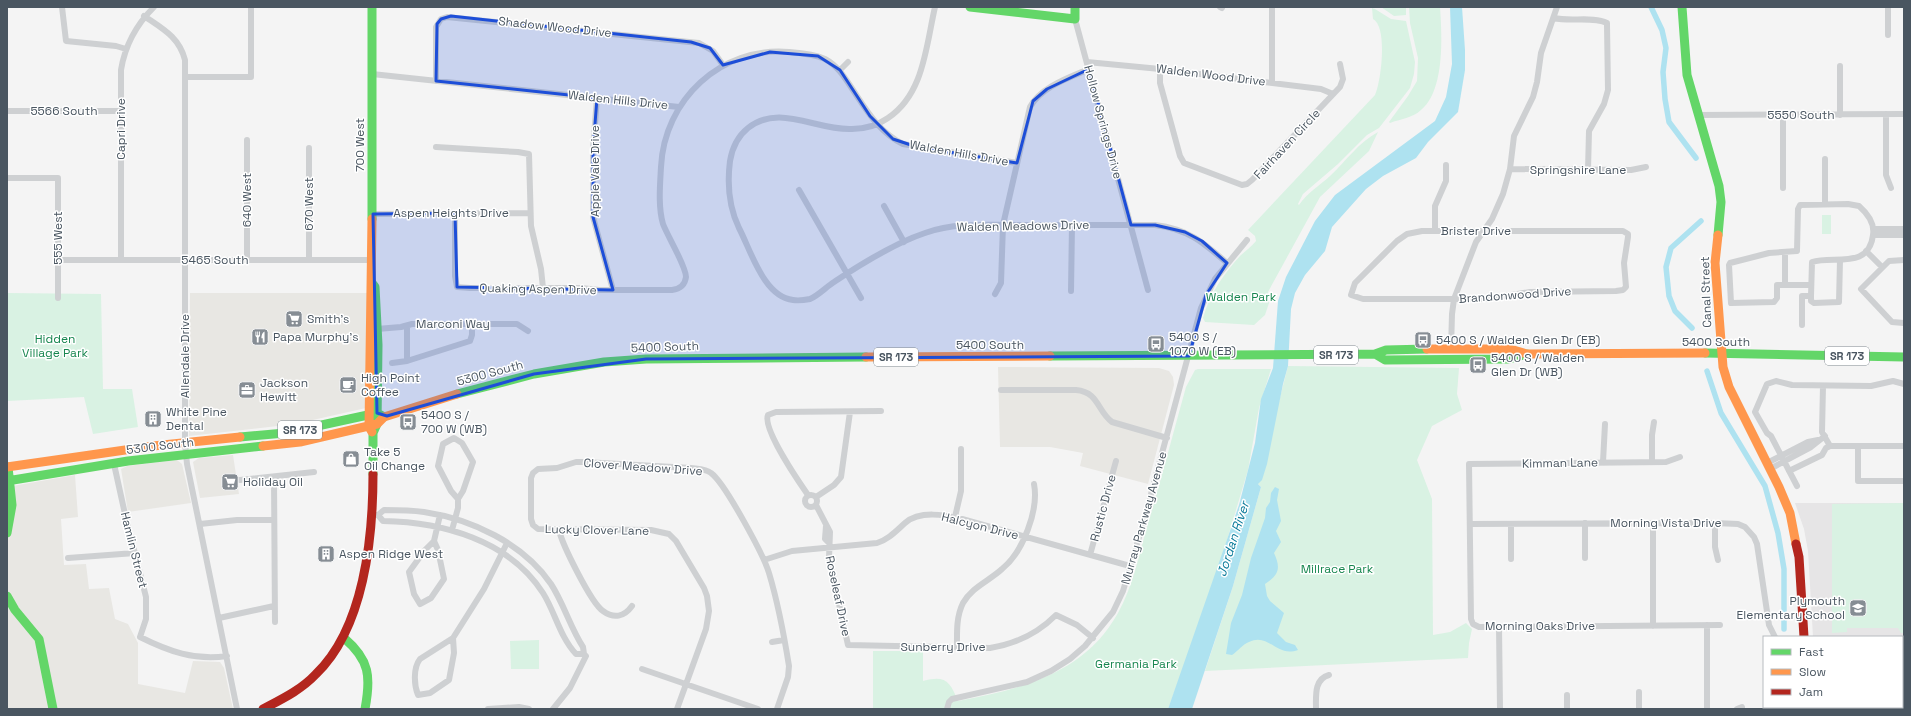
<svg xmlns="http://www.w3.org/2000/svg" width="1911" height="716" font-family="'Space Grotesk',sans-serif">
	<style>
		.commercial { fill: #e8e7e3 }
		.education { fill: #e6e5e6 }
		.green { fill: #d9f2e3 }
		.water { fill: #aee2f0 }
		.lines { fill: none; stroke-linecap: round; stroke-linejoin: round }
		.canal { stroke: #aee2f0; stroke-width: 5.5 }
		.street { stroke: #ced0d2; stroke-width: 6 }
		.fast { stroke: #63d668; stroke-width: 9 }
		.slow { stroke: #ff974d; stroke-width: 9 }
		.jam { stroke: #b3261e; stroke-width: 9 }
		.marked { fill: #1d4ed8; fill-opacity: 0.2; stroke: #1d4ed8; stroke-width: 3; stroke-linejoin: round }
		.labels { text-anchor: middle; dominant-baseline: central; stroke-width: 3; stroke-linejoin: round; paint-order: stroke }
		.shield { fill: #fff; stroke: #808990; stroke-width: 1 }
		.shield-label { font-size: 11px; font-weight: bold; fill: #4a5661 }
		.street-label { font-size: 12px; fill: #4a5661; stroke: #fff }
		.park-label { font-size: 12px; fill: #17864f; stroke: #fff }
		.poi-label { font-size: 12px; fill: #4a5661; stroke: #fff; text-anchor: start }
		.water-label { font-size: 13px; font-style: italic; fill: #0c7c9b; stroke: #fff }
	</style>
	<rect width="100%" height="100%" fill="#f4f4f4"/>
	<path class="commercial" d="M190,293H367L366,408L295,424L189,436Z
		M998,367L1159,368L1169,371L1173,377L1174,385L1148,484L1080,466L1083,453L1050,447H1000Z
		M233,455L239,494L200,498L193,462L199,458Z
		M177,460L182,464L191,503L128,512L121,469L127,466Z
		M75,475L78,517L61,519L64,565L86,564L89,589L109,588L115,619L128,624L138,643V684L185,693L193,661L220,662L224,668L233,709H7V487Z"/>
	<path class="education" d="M1795,503H1904V709H1817L1816,707H1902V637H1813L1808,551L1804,529Z"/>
	<path class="green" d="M1381,7H1406V15L1394,16Z
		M1409,7H1440C1442,36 1445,90 1421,110C1413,118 1400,119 1390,123L1389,122L1408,96L1417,81L1418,58L1410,23Z
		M1372,8L1375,9L1391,19L1406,21L1415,62L1414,74L1410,88L1379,128L1367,135L1338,164L1303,194L1298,204L1299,205C1307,193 1319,186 1330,176C1346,161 1359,142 1378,132L1369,151L1320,197L1268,292L1269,303L1265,315L1254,325L1205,322L1203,318C1210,293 1223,275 1240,256C1245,251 1251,247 1256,241L1255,236L1248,230L1375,95C1381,82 1388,27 1373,19Z
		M1822,215H1831V234H1822Z
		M7,293L101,294L103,389H132L138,427L93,434L84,397L8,401Z
		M1288,366L1459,368L1457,394L1462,410L1432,426L1417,460L1432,499L1433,635L1450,632L1466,623L1472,629L1469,643L1468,658L1205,671L1233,586L1261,487L1258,484Z
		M1198,369H1271L1259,408L1248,470L1212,590L1168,709H873V651H923V681C945,675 950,681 958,701C1021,689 1084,674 1118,613C1133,586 1139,555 1147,527C1161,480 1173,434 1186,387L1195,370Z
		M1904,503V633H1901L1898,628H1847V632L1832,633V504Z
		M539,640V669H511L510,641Z"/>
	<path class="water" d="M1450,7H1462L1465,50V70L1458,112L1428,142L1416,158L1383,176L1366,189L1332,227L1325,251L1305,275L1295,293L1291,309L1288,366L1283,384L1267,464L1262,480L1258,484L1261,487L1233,586L1192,709H1168L1239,505L1255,443L1261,399L1273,368L1278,301L1286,277L1315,221L1335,195L1435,121L1446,97L1452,64Z
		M1275,487L1279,489L1277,500L1281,521L1276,531L1281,542L1274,553C1281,568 1279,575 1265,584L1267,596L1270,601L1284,613L1277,633L1286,642L1295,645L1298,650C1276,658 1269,632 1249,642C1243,644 1238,651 1232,655L1226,654L1231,623L1242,595L1251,558L1265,518L1266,508L1270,502L1271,493Z"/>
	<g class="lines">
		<path class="canal" d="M1651,7L1662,30L1666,48L1663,72L1665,99L1669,122L1696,158
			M1692,328L1675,311L1669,296L1666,267L1671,248L1701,221
			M1707,371L1721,413L1765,486L1778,533L1784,569V629
			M1786,709V707"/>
		<path class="street" d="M62,7L66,41L116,46L126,49
			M935,7C926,46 924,94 888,118C878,125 864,129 852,129C817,131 779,103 748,128C738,136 732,149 730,161C727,184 729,207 739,228C751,251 764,297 793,300C799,301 805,300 810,299C819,295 826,287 834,282C861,264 895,243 925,233C956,222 990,225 1022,225C1067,225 1111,225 1155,225C1188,229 1203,242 1227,263
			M1220,7L1222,8
			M1272,7V83
			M1888,7V35
			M144,16C163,29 179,37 185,60V443L187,464L237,709
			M1554,18C1570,22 1593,16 1607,23V25L1608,90L1604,104L1589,131L1588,170
			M1075,19L1148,290
			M1087,62L1160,69L1321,89L1333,94
			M1840,66V115
			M1160,69V83L1180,156L1184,163L1242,185L1247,184L1252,180L1340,87L1343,79L1340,64
			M840,70L848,62
			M372,74L679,107
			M185,77H251V7
			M436,81V27L441,19L447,17L699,43L713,51L723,65
			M597,98L593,149V217L613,290
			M7,111H121
			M1886,114V175L1891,188
			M1698,115L1904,114
			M1783,115V188
			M247,140V260
			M436,147L518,152L529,154L531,226L541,269L543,288
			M309,148V260
			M1510,169L1631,170L1646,167
			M7,178H58V298
			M799,190L861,298
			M1825,204V159
			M884,206L904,242
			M455,213V276L457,287L470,288H581L599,290H672C680,289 685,285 686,277C686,266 668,237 663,224C658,207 660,185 661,167C664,100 721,46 789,52C801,53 814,54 825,59C838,66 845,78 853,90C867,111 879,132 903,144L1017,163
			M373,214L530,213
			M1874,229H1904
			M1422,231H1623L1628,234V237L1624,263L1626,287L1623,290L1616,291L1530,292L1487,299H1363L1351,295L1355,283L1397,241L1407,234Z
			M1435,231V206L1446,181V165
			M1873,235H1904
			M1866,251L1882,267
			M1785,253V285
			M58,260H372
			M121,260V70C125,45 136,25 154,7
			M1904,260L1889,261L1861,289L1892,322L1904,323
			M1071,291L1072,225
			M995,294L1001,283L1003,225L1030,107C1041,87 1068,78 1089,69
			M1811,296V301L1814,303L1839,302L1840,260
			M1802,325V296H1811L1812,262C1833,255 1869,270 1873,235C1875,223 1867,213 1859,206L1848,204L1800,205L1798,209L1797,251L1769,253L1730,263L1729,265L1731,303L1774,302L1777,298V285H1811
			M377,329L401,327L412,324H517L528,331
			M1451,349L1452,314L1454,299L1476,242L1492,219L1503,194L1510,169L1514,136L1533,97L1537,82L1541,53L1557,7
			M407,361V326
			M392,363L407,361L470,341L472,335V324
			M1823,386L1822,432L1830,446
			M1001,390H1076C1099,392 1097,411 1112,422L1167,438
			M454,438L462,443L473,462L463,491L458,499L451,491L438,466L443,444Z
			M1858,446V481H1904
			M1680,457L1666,462L1469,464L1471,619L1473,624L1479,627L1720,625
			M1603,462L1605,424
			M1652,462V435L1654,422
			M1767,463L1808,442L1818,440
			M114,464L125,514L146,597V619L140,637C168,651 195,661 227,656
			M1770,469L1811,447L1825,436
			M1789,471L1822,455L1826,448L1830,446H1904
			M274,478L275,622
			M240,480L314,472
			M1797,486L1771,436L1767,433L1755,412L1767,384L1776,381L1792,385L1871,386L1893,381L1904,384
			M805 501a6 6 0 1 1 12 0a6 6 0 1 1-12 0Z
			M808,495C799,482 762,428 768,415L776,412L881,411
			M816,497L834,485L841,477L850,412
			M816,505L830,532L829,558L848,645L990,648C1016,644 1037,634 1056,615L1077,625L1093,638
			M374,515H378L384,510C397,510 410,510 424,512C471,519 523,543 551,584C564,604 570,627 583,647L584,654
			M378,515L383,521C442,522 509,540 543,593C555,612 560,637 576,654H584L586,656L570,688L553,709
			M955,517L961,491V449
			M1585,523V558
			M1715,523V547L1718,560
			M200,524L237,520H274
			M1470,524L1715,523L1738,524L1745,527L1754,537L1757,544L1769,625L1775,637
			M1511,524V559
			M826,526L825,539L829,543
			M452,530L458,508V499
			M559,530C562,544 591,603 603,611C614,619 624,617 632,606
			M434,541L438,550L444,579L431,598L420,604L414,594L409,572L425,550Z
			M434,541L440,515
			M1090,555L1116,461
			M68,558L135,553
			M764,560L792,551L877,543C889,539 896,531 905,523C920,510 945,515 962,519L1130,566
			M219,618L274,606
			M1499,626L1500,709
			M1653,626V523
			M453,638L454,653L449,680L430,693L418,695C414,685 413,668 420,659Z
			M453,638L484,589L507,543
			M772,642L784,640
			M957,648C957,633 956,617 963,603C972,587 989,581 1002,569C1023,552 1039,510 1034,484
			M642,669L758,709
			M1639,692V709
			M1567,695V709
			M488,709L519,707L529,709
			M677,709L706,629L709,611L707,596L704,588L676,541L669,534L651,530L538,529L533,525L531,519V478L533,473L538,469L557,468L576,462H584L691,468C698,469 706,469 711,473C725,483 764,556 769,573C778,603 784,635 789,666L788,677L777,709
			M947,709L949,702L952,699L1027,682L1051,671L1070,659L1085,646L1113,612L1123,591L1143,524L1201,308L1215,279L1247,240
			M1316,709C1316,696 1314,679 1329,675
			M1707,709V625
			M1737,709L1742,707"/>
		<path class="fast" d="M372,7V219
			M970,7L1075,19V7
			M1682,7L1687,75L1719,186L1721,202L1718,235
			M372,283L375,287L378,345L377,424L373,433V474
			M1705,353L1904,357
			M1375,354L1385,360L1509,359L1527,354
			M1050,356L1375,354L1386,350L1427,349
			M457,394L534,374L604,362L646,359L866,357
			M240,437L285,433L377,413L384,417
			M7,481L128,461L263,446
			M7,533L12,505L8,467
			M7,596L15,610L39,639L53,709
			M344,638C370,660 371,677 365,709"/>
		<path class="slow" d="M372,219L369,427L372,432
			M1718,235L1715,263L1723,367L1729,387L1779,487L1790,513L1796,544
			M1427,349H1510L1527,354L1705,353
			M866,357L1050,356
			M263,446L300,442L377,424L384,417L457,394
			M7,467L153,446L240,437"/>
		<path class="jam" d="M1796,544L1799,557L1804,637
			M1808,707V709
			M263,709C282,699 301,690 316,674C364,628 373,538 373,474"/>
	</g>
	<path class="marked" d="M451,16L691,42L710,48L723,65L770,52L818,56L840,70L870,116L893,139L917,147L1017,163L1033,101L1047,89L1089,69L1131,225H1155L1185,232L1202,241L1227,263L1206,295L1189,356L646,359L534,374L387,416L377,413L373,214L455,213L457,287L613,290L593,217V149L597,98L436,81L437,24L441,19Z"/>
	<defs>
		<symbol id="supermarket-square" viewBox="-11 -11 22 22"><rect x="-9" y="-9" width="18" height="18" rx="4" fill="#868d94" stroke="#fff"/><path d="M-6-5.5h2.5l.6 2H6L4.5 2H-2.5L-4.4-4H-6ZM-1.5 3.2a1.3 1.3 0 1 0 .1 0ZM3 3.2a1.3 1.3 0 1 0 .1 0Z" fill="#fff"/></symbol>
		<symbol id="restaurant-square" viewBox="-11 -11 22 22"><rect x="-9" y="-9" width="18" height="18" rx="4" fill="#868d94" stroke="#fff"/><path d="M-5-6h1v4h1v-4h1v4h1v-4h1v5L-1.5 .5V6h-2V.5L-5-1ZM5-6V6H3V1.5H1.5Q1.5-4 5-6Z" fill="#fff"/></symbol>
		<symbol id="bus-square" viewBox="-11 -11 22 22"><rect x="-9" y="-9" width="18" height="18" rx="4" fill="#868d94" stroke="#fff"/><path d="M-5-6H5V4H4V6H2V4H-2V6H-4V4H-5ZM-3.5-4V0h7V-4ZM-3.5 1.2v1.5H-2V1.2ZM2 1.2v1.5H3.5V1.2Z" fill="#fff"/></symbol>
		<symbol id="cafe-square" viewBox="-11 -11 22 22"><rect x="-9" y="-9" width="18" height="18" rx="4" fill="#868d94" stroke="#fff"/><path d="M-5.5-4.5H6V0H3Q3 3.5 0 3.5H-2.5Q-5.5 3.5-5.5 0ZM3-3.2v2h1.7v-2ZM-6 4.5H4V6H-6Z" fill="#fff"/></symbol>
		<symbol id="office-square" viewBox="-11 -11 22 22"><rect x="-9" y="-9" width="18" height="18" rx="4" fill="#868d94" stroke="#fff"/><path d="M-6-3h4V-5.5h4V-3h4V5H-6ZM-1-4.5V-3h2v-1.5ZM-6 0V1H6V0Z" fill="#fff"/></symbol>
		<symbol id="building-square" viewBox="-11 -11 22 22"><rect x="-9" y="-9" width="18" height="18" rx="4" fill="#868d94" stroke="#fff"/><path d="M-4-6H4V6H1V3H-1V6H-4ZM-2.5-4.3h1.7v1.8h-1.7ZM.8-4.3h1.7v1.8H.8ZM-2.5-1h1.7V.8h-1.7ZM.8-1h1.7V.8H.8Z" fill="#fff"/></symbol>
		<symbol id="shop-square" viewBox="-11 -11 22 22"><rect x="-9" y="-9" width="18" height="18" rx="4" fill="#868d94" stroke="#fff"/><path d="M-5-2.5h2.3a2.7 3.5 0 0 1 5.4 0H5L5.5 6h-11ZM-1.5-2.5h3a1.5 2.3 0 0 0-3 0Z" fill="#fff"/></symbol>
		<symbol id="school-square" viewBox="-11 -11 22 22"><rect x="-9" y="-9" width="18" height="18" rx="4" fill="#868d94" stroke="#fff"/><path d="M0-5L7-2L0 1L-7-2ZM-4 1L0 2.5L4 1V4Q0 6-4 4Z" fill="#fff"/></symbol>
	</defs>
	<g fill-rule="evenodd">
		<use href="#supermarket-square" x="284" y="309" width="20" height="20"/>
		<use href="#restaurant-square" x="250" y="327" width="20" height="20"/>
		<use href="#bus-square" x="1413" y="330" width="20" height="20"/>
		<use href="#bus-square" x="1146" y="334" width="20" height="20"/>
		<use href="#bus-square" x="1468" y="355" width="20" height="20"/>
		<use href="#cafe-square" x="338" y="375" width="20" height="20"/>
		<use href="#office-square" x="237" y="380" width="20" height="20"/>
		<use href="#building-square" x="143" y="409" width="20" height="20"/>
		<use href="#bus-square" x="398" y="412" width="20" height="20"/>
		<use href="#shop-square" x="341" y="449" width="20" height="20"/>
		<use href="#supermarket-square" x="220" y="472" width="20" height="20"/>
		<use href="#building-square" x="316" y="544" width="20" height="20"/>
		<use href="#school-square" x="1848" y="598" width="20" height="20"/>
	</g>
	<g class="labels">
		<g class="shield">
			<rect x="1314" y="346" width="44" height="18" rx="3"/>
			<rect x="1825" y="347" width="44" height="18" rx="3"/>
			<rect x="874" y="348" width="44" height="18" rx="3"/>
			<rect x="278" y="421" width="44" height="18" rx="3"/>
		</g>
		<g class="shield-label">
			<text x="1336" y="355">SR 173</text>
			<text x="1847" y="356">SR 173</text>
			<text x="896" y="357">SR 173</text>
			<text x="300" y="430">SR 173</text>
		</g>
		<g class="street-label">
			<text transform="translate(555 27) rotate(6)">Shadow Wood Drive</text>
			<text transform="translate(1211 75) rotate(7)">Walden Wood Drive</text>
			<text transform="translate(618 100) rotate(6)">Walden Hills Drive</text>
			<text x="64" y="111">5566 South</text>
			<text x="1801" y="115">5550 South</text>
			<text transform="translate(1103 122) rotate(75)">Hollow Springs Drive</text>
			<text transform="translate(121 129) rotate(-90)">Capri Drive</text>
			<text transform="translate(1287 144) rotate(-47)">Fairhaven Circle</text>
			<text transform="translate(360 145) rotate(-90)">700 West</text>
			<text transform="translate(959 153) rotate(10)">Walden Hills Drive</text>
			<text x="1578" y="170">Springshire Lane</text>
			<text transform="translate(595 171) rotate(-90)">Apple Vale Drive</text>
			<text transform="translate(247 200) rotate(-90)">640 West</text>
			<text transform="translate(309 204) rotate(-90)">670 West</text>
			<text x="451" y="213">Aspen Heights Drive</text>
			<text transform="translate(1023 226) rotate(-1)">Walden Meadows Drive</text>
			<text x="1476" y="231">Brister Drive</text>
			<text transform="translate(58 238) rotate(-90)">555 West</text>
			<text x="215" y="260">5465 South</text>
			<text transform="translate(538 289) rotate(1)">Quaking Aspen Drive</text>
			<text transform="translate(1706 292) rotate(-92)">Canal Street</text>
			<text transform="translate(1515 295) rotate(-4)">Brandonwood Drive</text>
			<text x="453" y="324">Marconi Way</text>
			<text x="1716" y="342">5400 South</text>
			<text x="990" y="345">5400 South</text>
			<text transform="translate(665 347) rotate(-2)">5400 South</text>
			<text transform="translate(185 356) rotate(-90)">Allendale Drive</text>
			<text transform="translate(490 373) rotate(-15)">5300 South</text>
			<text transform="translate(160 446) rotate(-7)">5300 South</text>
			<text transform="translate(1560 463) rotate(-1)">Kimman Lane</text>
			<text transform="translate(643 467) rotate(4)">Clover Meadow Drive</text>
			<text transform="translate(1103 508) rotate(-75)">Rustic Drive</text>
			<text transform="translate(1144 518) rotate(-74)">Murray Parkway Avenue</text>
			<text x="1666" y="523">Morning Vista Drive</text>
			<text transform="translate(980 526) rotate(14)">Halcyon Drive</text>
			<text transform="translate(597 530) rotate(1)">Lucky Clover Lane</text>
			<text transform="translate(134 550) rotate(76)">Hamlin Street</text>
			<text transform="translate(838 596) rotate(78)">Roseleaf Drive</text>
			<text x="1540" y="626">Morning Oaks Drive</text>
			<text x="943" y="647">Sunberry Drive</text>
		</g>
		<g class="park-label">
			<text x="1241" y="297">Walden Park</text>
			<text x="55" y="339">Hidden<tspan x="55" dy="14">Village Park</tspan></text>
			<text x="1337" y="569">Millrace Park</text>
			<text x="1136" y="664">Germania Park</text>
		</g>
		<g class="poi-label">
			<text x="307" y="319">Smith's</text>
			<text x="273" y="337">Papa Murphy's</text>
			<text x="1169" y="337">5400 S /<tspan x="1169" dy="14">1070 W (EB)</tspan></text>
			<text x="1436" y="340">5400 S / Walden Glen Dr (EB)</text>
			<text x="1491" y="358">5400 S / Walden<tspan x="1491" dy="14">Glen Dr (WB)</tspan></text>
			<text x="361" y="378">High Point<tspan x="361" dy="14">Coffee</tspan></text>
			<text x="260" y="383">Jackson<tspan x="260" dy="14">Hewitt</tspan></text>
			<text x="166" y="412">White Pine<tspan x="166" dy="14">Dental</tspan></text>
			<text x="421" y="415">5400 S /<tspan x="421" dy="14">700 W (WB)</tspan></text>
			<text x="364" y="452">Take 5<tspan x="364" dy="14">Oil Change</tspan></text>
			<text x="243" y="482">Holiday Oil</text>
			<text x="339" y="554">Aspen Ridge West</text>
			<text x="1845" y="601" text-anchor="end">Plymouth<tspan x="1845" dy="14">Elementary School</tspan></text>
		</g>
		<g class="water-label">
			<text transform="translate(1233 539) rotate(-72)">Jordan River</text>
		</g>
	</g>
	<rect width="1911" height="716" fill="none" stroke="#4a5661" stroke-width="16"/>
	<rect x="1763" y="636" width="140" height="72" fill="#ffffff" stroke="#b7bbc0"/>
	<rect x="1771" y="649" width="20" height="6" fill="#63d668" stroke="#b7bbc0"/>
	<text x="1799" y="656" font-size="12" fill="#4a5661">Fast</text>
	<rect x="1771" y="669" width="20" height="6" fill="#ff974d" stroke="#b7bbc0"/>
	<text x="1799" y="676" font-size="12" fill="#4a5661">Slow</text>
	<rect x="1771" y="689" width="20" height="6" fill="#b3261e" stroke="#b7bbc0"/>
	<text x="1799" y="696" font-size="12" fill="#4a5661">Jam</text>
</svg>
